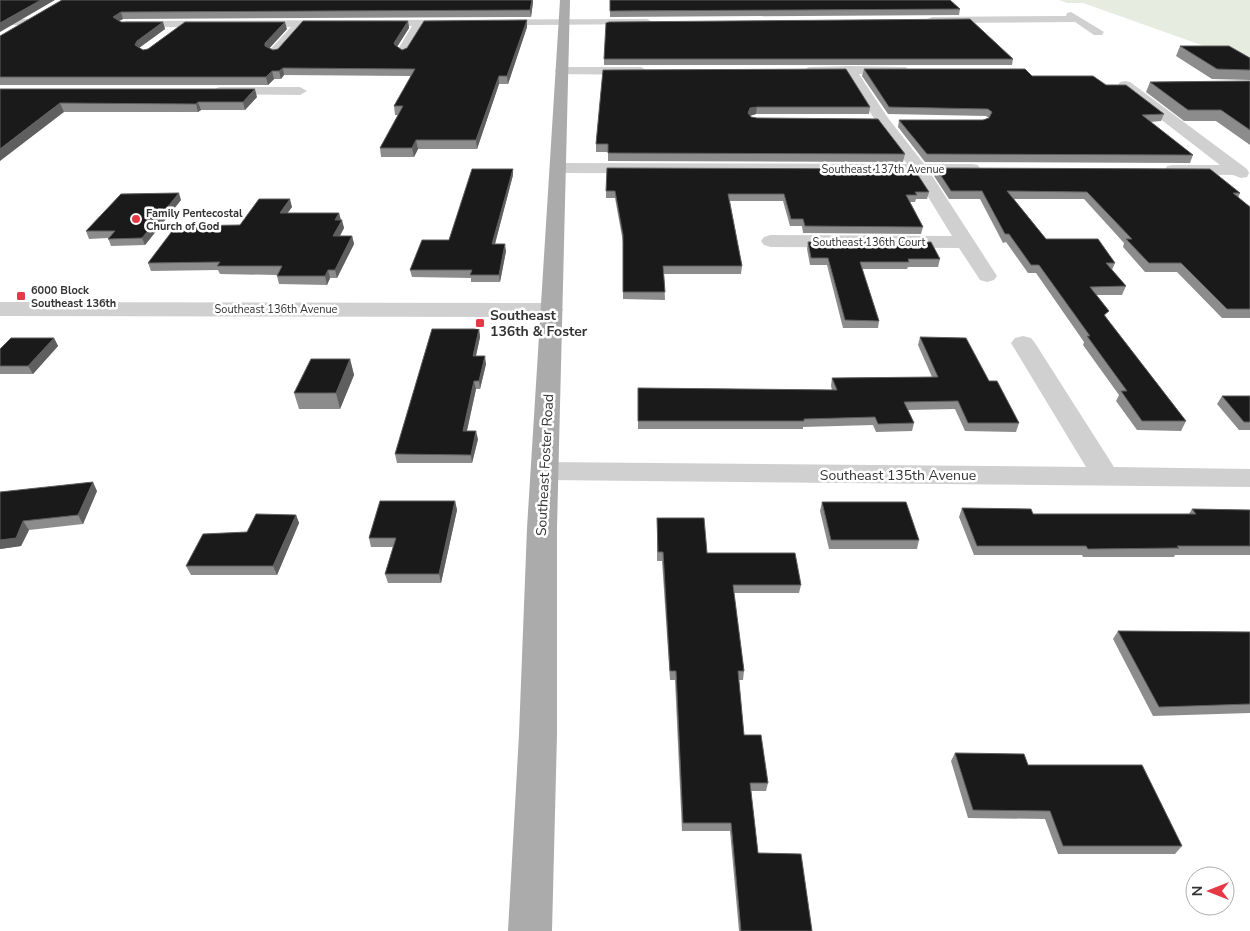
<svg xmlns="http://www.w3.org/2000/svg" width="1250" height="931" font-family="'Nunito Sans',sans-serif">
	<style>
		.green { fill: #e6ecdf }
		.lines { fill: none; stroke-linecap: round; stroke-linejoin: round }
		.minor { fill: #d0d0d0; fill-rule: evenodd }
		.major { fill: #ababab; fill-rule: evenodd }
		.wall { fill: #8c8c8c }
		.shaded-wall { fill: #5f5f5f }
		.building { fill: #1a1a1a; stroke: #5f5f5f }
		.poi-dot { fill: #e63946; stroke: #fff; stroke-width: 2 }
		.labels { text-anchor: middle; dominant-baseline: central; stroke-width: 5; stroke-linejoin: round; paint-order: stroke }
		.far-street-label { font-size: 11px; fill: #333; stroke: #fff }
		.far-poi-label { font-size: 11px; font-weight: bold; fill: #333; stroke: #fff; text-anchor: start }
		.poi-label { font-size: 14px; font-weight: bold; fill: #333; stroke: #fff; text-anchor: start }
		.street-label { font-size: 14px; fill: #333; stroke: #fff }
	</style>
	<rect width="100%" height="100%" fill="#fff"/>
	<path class="green" d="M1059,0H1250V64L1235,57L1083,3H1067Z"/>
	<g class="lines">
		<path class="minor" d="M1071,12L1104,32L1102,35H1094L1075,22L932,23L926,20L932,17L1066,16L1067,13Z
			M0,19H30L36,22L30,25H0Z
			M647,19L653,22L651,24L424,26L407,54L403,55L397,51L412,26L304,27L278,55L274,56L268,52L291,27H127L121,24L127,21Z
			M850,66L906,67L908,70L906,73L901,74H859L888,118L924,164H972L978,165L980,169L978,173L972,174H931L997,276L994,280L987,282L980,280L959,248L771,247L764,245L761,241L764,237L771,235L952,236L914,174L559,173L553,172L551,168L553,164L559,163L907,164L875,120L846,75H809L802,71L809,67Z
			M562,67H641L648,71L641,75L557,74L555,71L557,68Z
			M1125,81L1130,82L1247,169L1249,173L1247,177L1241,178L1233,175L1167,174L1165,170L1167,166L1173,165H1220L1120,88L1118,85L1120,82Z
			M219,87H300L307,91L300,95L214,94L212,91Z
			M0,302L552,303L560,305L563,310L560,315L552,317L0,316Z
			M1023,336L1031,338L1035,343L1114,467L1250,469V487L546,480L536,477L532,471L536,465L546,462L1086,467L1011,343L1015,338Z"/>
		<path class="major" d="M560,0H570L557,528V734L552,931H508L519,734L527,528Z"/>
	</g>
	<path class="wall" d="M62,0L533,2L531,17L123,19L119,21L121,22H163L165,29L139,48L143,50L287,29L269,48L273,50L408,21L409,28L397,47L402,50L527,27L508,84H499L477,149H418L414,157H381L380,148L398,115H395L394,106L411,76L284,75L281,79H274L268,85H0V36Z
		M960,9L959,15L610,17V11Z
		M1180,46L1250,58V80L1212,79L1176,56Z
		M604,59H1013L1012,65H604Z
		M864,69L1032,76L1106,85L1164,114L1161,121L1150,122L1193,155L1190,163L925,162L898,127L899,120H983L989,118L986,116L888,114L862,76Z
		M603,70L870,107L869,114H756L750,116L751,117L905,154L903,162L608,161V152H596V144Z
		M1250,81V145L1216,121H1184L1146,92L1150,82Z
		M0,89L257,97L245,110H201L198,112H64Z
		M936,168L1240,193L1238,198L1250,207V318H1222L1177,272H1145L1123,247L1124,243L1084,199H1014L1046,239L1115,263L1112,270L1126,286L1122,295H1097L1106,317L1186,421L1181,431L1137,430L1116,401L1119,395L1083,345L1084,342L1036,273H1028L1006,242L1003,243L980,199H949L934,176Z
		M513,175L495,244L506,251L500,282H471V278L412,277L410,270L449,240Z
		M606,191L929,192L927,199H916L915,202H910L923,227L921,234L803,233L802,226H790L783,201H730L742,266L741,274H664L665,300L623,299V242L615,198H606Z
		M181,200L145,245L111,246L108,238L89,239L86,231Z
		M292,207L287,213H339L341,220L344,228L340,236H352L354,244L337,278H330L327,285L279,284L277,276V275L220,274L218,270L151,271L148,263L240,225Z
		M808,242L940,259L938,267H908L907,269H862L879,321L878,328H843L827,265H810L807,249Z
		M479,329L480,337L476,356L486,364L480,389H476L467,431L478,439L472,463H397L395,454Z
		M920,337L989,381L1019,423L1016,432L965,431L955,409L908,410L914,423L912,431L876,432L873,425L803,427V429H638V388L832,390L831,386L832,378L932,377L918,345Z
		M54,338L58,346L33,374H0V349Z
		M350,359L354,375L340,409H299L294,393Z
		M1222,396H1250V430H1239L1217,404Z
		M97,491L83,524L29,530L21,546L0,549V492Z
		M455,501L457,510L441,583H388L385,574L393,547H371L369,538Z
		M822,502L919,540L917,549H829L820,511Z
		M962,508L1033,514H1189L1192,509L1250,510V555H1175L1174,557H1083L1082,555H974L959,517Z
		M296,515L299,523L277,575H191L186,566L247,532Z
		M657,518L707,553L801,585L799,593H734L744,671L743,680H739L744,735L768,783L766,791H751L758,853L812,931H739L730,831H682L675,680H670L662,561H657Z
		M1118,631L1250,632V713L1153,716L1113,639Z
		M955,753L1028,765L1182,846L1175,854H1058L1045,819L968,818L951,761Z"/>
	<path class="shaded-wall" d="M41,0H55L0,32V23Z
		M532,0H533V2L531,17L530,10Z
		M121,12L123,19L115,23L113,17Z
		M527,20V27L508,84L507,76Z
		M408,21L409,28L395,50L394,43Z
		M163,22L165,29L139,48L135,45L137,41Z
		M285,22L287,29L267,51L265,43Z
		M283,68L284,75L281,79L279,71Z
		M272,71L274,79L268,85L266,77Z
		M499,76V84L477,149L476,140Z
		M255,89L257,97L245,110L243,102Z
		M198,102L201,110L198,112L196,104Z
		M60,103L64,112L0,161V149Z
		M757,107L756,114L749,116L748,113L750,108Z
		M416,140L418,149L414,157L412,148Z
		M513,169V175L493,251L492,244Z
		M179,193L181,200L145,245L142,238Z
		M290,199L292,207L282,221L280,213Z
		M339,213L341,221L335,220Z
		M342,220L344,228L335,244L333,236Z
		M352,236L354,244L337,278L335,270Z
		M505,244L506,251L500,282L499,275Z
		M328,270L330,278L327,285L325,276Z
		M479,329L480,337L474,364L473,356Z
		M54,338L58,346L33,374L28,366Z
		M485,356L486,364L480,389L479,381Z
		M350,359L354,375L340,409L336,393Z
		M474,381L476,389L465,439L463,431Z
		M476,431L478,439L472,463L471,455Z
		M93,482L97,491L83,524L78,515Z
		M455,501L457,510L441,583L439,574Z
		M296,515L299,523L277,575L273,566Z
		M23,521L29,530L21,546L0,549V540Z"/>
	<path class="building" d="M0,0H41L0,23Z
		M62,0H532L530,10L121,12L113,17L121,22H163L137,41L135,45L143,50L148,49L185,22H285L265,43V46L273,50L278,49L303,21H408L394,43L395,45L402,50L407,48L424,21L527,20L507,76H499L476,140H416L412,148H380L403,106H394L415,69L283,68L279,71H272L266,77H0V36Z
		M610,0H950L960,9L610,11Z
		M970,19L1013,59H604L606,23L609,22Z
		M1180,46H1229L1250,58V70L1217,69Z
		M846,69L870,107H757L750,108L748,113L751,117L757,118L878,119L905,154L608,153V144H596L603,70Z
		M864,69H1025L1032,76H1093L1106,85H1126L1164,114L1142,115L1193,155L927,154L899,120H983L989,118L992,112L988,109L889,107Z
		M1250,81V130L1221,110H1188L1150,82Z
		M0,89H255L243,102H198L196,104L60,103L0,149Z
		M607,168L914,169L929,192H915L917,195H906L923,227L805,226L803,219H791L784,194H728L742,266H663L665,292H623V235L615,191H606Z
		M936,168L1210,169L1240,193H1233L1250,207V309H1227L1181,263H1149L1126,239H1132L1087,192L1007,191L1046,239H1098L1115,263H1106L1126,286L1090,287L1109,311L1104,315L1186,421H1142L1121,391H1127L1087,336H1090L1039,265H1031L1009,234H1005L982,191H951Z
		M472,169H513L492,244H505L499,275H470L472,270H410L422,240H449Z
		M179,193L142,238L108,239L115,231H86L121,194Z
		M259,199H290L280,213H339L335,220H342L333,236H352L335,270H328L325,276H277L282,266H217L220,262L148,263L176,226L240,225Z
		M808,242H931L940,259H908L909,262H860L879,321L845,320L828,258H811Z
		M432,329H479L473,356H485L479,381H474L463,431H476L471,455L395,454Z
		M920,337L966,338L989,381H997L1019,423H968L958,401L904,402L914,423L878,424L875,417L804,419V421H638V388L837,390L832,378L938,377Z
		M11,338H54L28,366H0V349Z
		M311,359H350L336,393H294Z
		M1222,396H1250V422H1244Z
		M93,482L78,515L23,521L16,538L0,540V492Z
		M380,501H455L439,574H385L396,538H369Z
		M822,502H906L919,540H831Z
		M962,508L1031,509L1033,514H1196L1192,509L1250,510V546H1177L1179,548L1088,549L1086,546H977Z
		M256,514L296,515L273,566H186L203,534L247,532Z
		M657,518H704L707,553H795L801,585H733L744,671H738L744,735H761L768,783H750L758,853L801,854L812,931H741L731,823H683L676,671H670L663,552H658Z
		M1118,631L1250,632V704L1159,707Z
		M955,753L1024,754L1028,765H1142L1182,846H1063L1050,811L973,810Z"/>
	<g class="poi-dot">
		<circle cx="136" cy="219" r="5"/>
		<rect x="16" y="291" width="10" height="10" rx="2.5"/>
		<rect x="475" y="318" width="10" height="10" rx="2.5"/>
	</g>
	<g class="labels">
		<g class="far-street-label">
			<text x="883" y="169">Southeast 137th Avenue</text>
			<text x="869" y="242">Southeast 136th Court</text>
			<text x="276" y="309">Southeast 136th Avenue</text>
		</g>
		<g class="far-poi-label">
			<text x="146" y="213">Family Pentecostal<tspan x="146" dy="13">Church of God</tspan></text>
			<text x="31" y="290">6000 Block<tspan x="31" dy="13">Southeast 136th</tspan></text>
		</g>
		<g class="poi-label">
			<text x="490" y="315">Southeast<tspan x="490" dy="16">136th &amp; Foster</tspan></text>
		</g>
		<g class="street-label">
			<text transform="translate(545 465) rotate(-87)">Southeast Foster Road</text>
			<text x="898" y="475">Southeast 135th Avenue</text>
		</g>
	</g>
	<g transform="translate(1210 891) rotate(270)"><circle r="24" fill="#ffffff" stroke="#adadad"/>
	<path d="M0-4L9 19L0 12L-9 19Z" fill="#e63946"/>
	<text y="-8" font-size="14" font-weight="bold" text-anchor="middle" fill="#333333">N</text>
	</g>
</svg>
